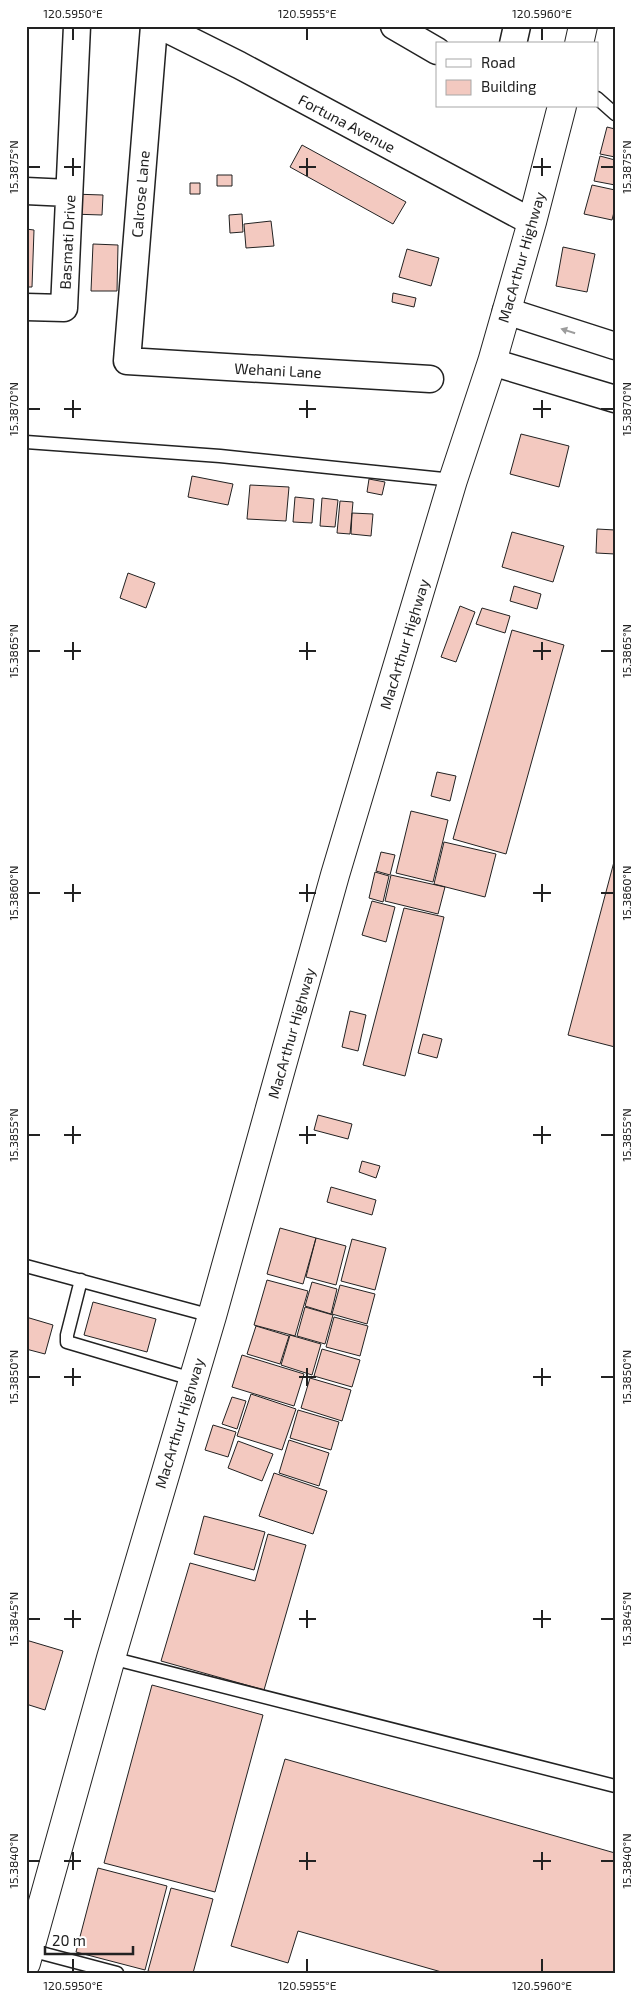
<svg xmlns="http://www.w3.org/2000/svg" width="641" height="1999" font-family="'Exo 2',sans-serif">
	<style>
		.building { fill: #f3c9c0; stroke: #222 }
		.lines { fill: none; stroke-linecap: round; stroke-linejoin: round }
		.lane-casing { stroke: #222; stroke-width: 15 }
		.street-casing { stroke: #222; stroke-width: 29 }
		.highway-casing { stroke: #222; stroke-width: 30 }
		.lane { stroke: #fff; stroke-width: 12 }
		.street { stroke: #fff; stroke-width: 26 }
		.highway { stroke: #fff; stroke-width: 28 }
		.oneway { fill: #9c9c9c }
		.ticks { fill: none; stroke: #222; stroke-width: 2 }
		.labels { text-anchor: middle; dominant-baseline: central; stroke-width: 4; stroke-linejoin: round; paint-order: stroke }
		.street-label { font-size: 15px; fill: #222; stroke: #fff }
		.neatline { fill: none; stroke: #222; stroke-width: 2 }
		.ticks-label { font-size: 12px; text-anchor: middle; fill: #222 }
	</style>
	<rect width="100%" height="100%" fill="#fff"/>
	<path class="building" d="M607,127L615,129V157L600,154Z
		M302,145L406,202L393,224L290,167Z
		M600,156L615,160V185L594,181Z
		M217,175H232V186H217Z
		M190,183H200V194H190Z
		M592,185L615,190V208L612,220L584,214Z
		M72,194L103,195L102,215L71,214Z
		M242,214L243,232L230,233L229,215Z
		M271,221L274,246L246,248L244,224Z
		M26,229L34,230L32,287H26Z
		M93,244L118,245L117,291H91Z
		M563,247L595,254L587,292L556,286Z
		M407,249L439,258L431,286L399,277Z
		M393,293L416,298L414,307L392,302Z
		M521,434L569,446L559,487L510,474Z
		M192,476L233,484L228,505L188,497Z
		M369,479L385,482L382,495L367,492Z
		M250,485L289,487L286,521L247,519Z
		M295,497L314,499L312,523L293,522Z
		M322,498L338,500L335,527L320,526Z
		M340,501L353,502L350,534L337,533Z
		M352,513L373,514L371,536L351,534Z
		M597,529L615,530V554L596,553Z
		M512,532L564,546L553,582L502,567Z
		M128,573L155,583L146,608L120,598Z
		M514,586L541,594L537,609L510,601Z
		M460,606L475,612L456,662L441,657Z
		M482,608L510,616L505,633L476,624Z
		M512,630L564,645L506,854L453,839Z
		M437,772L456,776L450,801L431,796Z
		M411,811L448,820L433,882L396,873Z
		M444,842L496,854L485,897L434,884Z
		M381,852L395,855L390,875L376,871Z
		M615,858V1047L568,1035Z
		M375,872L389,876L383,902L369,898Z
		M391,875L445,887L438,914L385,901Z
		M372,901L395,907L386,942L362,935Z
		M404,908L444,917L405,1076L363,1065Z
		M350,1011L366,1015L358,1051L342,1047Z
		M423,1034L442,1039L437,1058L418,1053Z
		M318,1115L352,1124L348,1139L314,1130Z
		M362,1161L380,1166L376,1178L359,1172Z
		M331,1187L376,1200L372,1215L327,1202Z
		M280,1228L316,1238L303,1284L267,1274Z
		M316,1238L346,1246L336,1285L306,1277Z
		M352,1239L386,1248L375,1290L341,1281Z
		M267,1280L308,1291L295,1336L254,1325Z
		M312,1282L337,1289L331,1314L305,1306Z
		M340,1285L375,1294L367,1324L332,1314Z
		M93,1302L156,1319L147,1352L84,1335Z
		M305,1307L333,1315L325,1344L297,1336Z
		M26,1317L53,1325L45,1354L26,1349Z
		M334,1317L368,1326L360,1356L326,1347Z
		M256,1326L289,1336L280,1364L247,1354Z
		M290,1335L321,1344L312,1375L281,1365Z
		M322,1349L360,1360L352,1387L314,1376Z
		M242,1355L304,1374L294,1406L232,1387Z
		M310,1378L351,1390L342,1421L301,1408Z
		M251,1394L296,1409L282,1450L237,1436Z
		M232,1397L246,1401L237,1429L222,1424Z
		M298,1410L339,1422L331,1450L290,1438Z
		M213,1425L236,1432L228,1457L205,1450Z
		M289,1440L329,1453L319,1486L279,1473Z
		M238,1441L273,1454L262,1481L228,1468Z
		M274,1473L327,1491L313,1534L259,1516Z
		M204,1516L265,1532L254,1570L194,1554Z
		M268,1534L306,1545L264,1690L161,1661L190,1563L255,1581Z
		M26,1640L63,1651L45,1710L26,1704Z
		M152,1685L263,1715L215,1892L104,1863Z
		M285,1759L615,1853V1973H445L298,1931L288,1963L231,1946Z
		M98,1868L167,1886L145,1970L76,1952Z
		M171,1888L213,1899L193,1973H156L148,1971Z"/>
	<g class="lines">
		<defs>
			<path id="lane" d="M597,98L615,114
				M26,442L220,456L453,480
				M26,1266L212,1316
				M81,1280L67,1335V1342L192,1379
				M111,1658L615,1786
				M30,1950L117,1973"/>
			<path id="street" d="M154,26L127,361L430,379
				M161,26L239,65L532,222
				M394,26L437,51
				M513,44L517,26
				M26,191L69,193
				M26,307L64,308L77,26
				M506,311L615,346
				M492,362L615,399"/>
			<path id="highway" d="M579,44L583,26
				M26,1963L111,1658L212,1316L335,875L453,480L492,362L532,222L562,106"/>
		</defs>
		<use href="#lane" class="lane-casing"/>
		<use href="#street" class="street-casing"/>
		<use href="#highway" class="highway-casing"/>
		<use href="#lane" class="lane"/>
		<use href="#street" class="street"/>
		<use href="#highway" class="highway"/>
	</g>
	<defs><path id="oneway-solid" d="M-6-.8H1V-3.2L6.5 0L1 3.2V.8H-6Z" transform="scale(1.25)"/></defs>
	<use class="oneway" href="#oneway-solid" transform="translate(568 331) rotate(-162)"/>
	<path class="ticks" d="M73,28V40M307,28V40M542,28V40M73,158V176M307,158V176M542,158V176M28,167H40M64,167H81M299,167H316M533,167H551M601,167H614M73,400V418M307,400V418M542,400V418M28,409H40M64,409H81M299,409H316M533,409H551M601,409H614M73,642V660M307,642V660M542,642V660M28,651H40M64,651H81M299,651H316M533,651H551M601,651H614M73,884V902M307,884V902M542,884V902M28,893H40M64,893H81M299,893H316M533,893H551M601,893H614M73,1126V1144M307,1126V1144M542,1126V1144M28,1135H40M64,1135H81M299,1135H316M533,1135H551M601,1135H614M73,1368V1386M307,1368V1386M542,1368V1386M28,1377H40M64,1377H81M299,1377H316M533,1377H551M601,1377H614M73,1610V1628M307,1610V1628M542,1610V1628M28,1619H40M64,1619H81M299,1619H316M533,1619H551M601,1619H614M73,1852V1870M307,1852V1870M542,1852V1870M28,1861H40M64,1861H81M299,1861H316M533,1861H551M601,1861H614M73,1959V1972M307,1959V1972M542,1959V1972"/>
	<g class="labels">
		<g class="street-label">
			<text transform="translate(347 123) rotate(28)">Fortuna Avenue</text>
			<text transform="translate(140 194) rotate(-85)">Calrose Lane</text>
			<text transform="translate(67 242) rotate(-87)">Basmati Drive</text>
			<text transform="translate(521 257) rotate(-74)">MacArthur Highway</text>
			<text transform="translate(278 370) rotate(3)">Wehani Lane</text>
			<text transform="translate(404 644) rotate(-73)">MacArthur Highway</text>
			<text transform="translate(291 1033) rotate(-74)">MacArthur Highway</text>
			<text transform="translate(179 1423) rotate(-73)">MacArthur Highway</text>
		</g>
	</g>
	<rect width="641" height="1999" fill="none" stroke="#ffffff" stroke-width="55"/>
	<rect x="436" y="42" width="162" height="65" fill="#ffffff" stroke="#a7a7a7"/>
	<rect x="446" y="59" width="25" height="8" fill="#ffffff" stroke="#a7a7a7"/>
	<text x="481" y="68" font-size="15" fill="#222222">Road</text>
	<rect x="446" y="80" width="25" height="15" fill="#f3c9c0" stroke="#a7a7a7"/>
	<text x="481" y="92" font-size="15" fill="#222222">Building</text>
	<path d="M45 1946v8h88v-8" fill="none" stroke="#222222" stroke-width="2.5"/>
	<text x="52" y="1946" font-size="15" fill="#222222" stroke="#ffffff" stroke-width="4" paint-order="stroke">20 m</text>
	<rect x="28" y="28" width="586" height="1944" class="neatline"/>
	<g class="ticks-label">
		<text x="73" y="18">120.5950°E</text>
		<text x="307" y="18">120.5955°E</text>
		<text x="542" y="18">120.5960°E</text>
		<text transform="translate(14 167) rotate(-90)" y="4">15.3875°N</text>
		<text transform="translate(627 167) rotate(-90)" y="4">15.3875°N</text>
		<text transform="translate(14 409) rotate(-90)" y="4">15.3870°N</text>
		<text transform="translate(627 409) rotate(-90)" y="4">15.3870°N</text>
		<text transform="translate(14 651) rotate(-90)" y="4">15.3865°N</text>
		<text transform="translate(627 651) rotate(-90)" y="4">15.3865°N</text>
		<text transform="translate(14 893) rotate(-90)" y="4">15.3860°N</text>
		<text transform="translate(627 893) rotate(-90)" y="4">15.3860°N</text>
		<text transform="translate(14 1135) rotate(-90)" y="4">15.3855°N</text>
		<text transform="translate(627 1135) rotate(-90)" y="4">15.3855°N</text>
		<text transform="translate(14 1377) rotate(-90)" y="4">15.3850°N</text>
		<text transform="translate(627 1377) rotate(-90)" y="4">15.3850°N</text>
		<text transform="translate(14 1619) rotate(-90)" y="4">15.3845°N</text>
		<text transform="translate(627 1619) rotate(-90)" y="4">15.3845°N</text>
		<text transform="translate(14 1861) rotate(-90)" y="4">15.3840°N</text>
		<text transform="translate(627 1861) rotate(-90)" y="4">15.3840°N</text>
		<text x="73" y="1990">120.5950°E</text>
		<text x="307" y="1990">120.5955°E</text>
		<text x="542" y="1990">120.5960°E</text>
	</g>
</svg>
